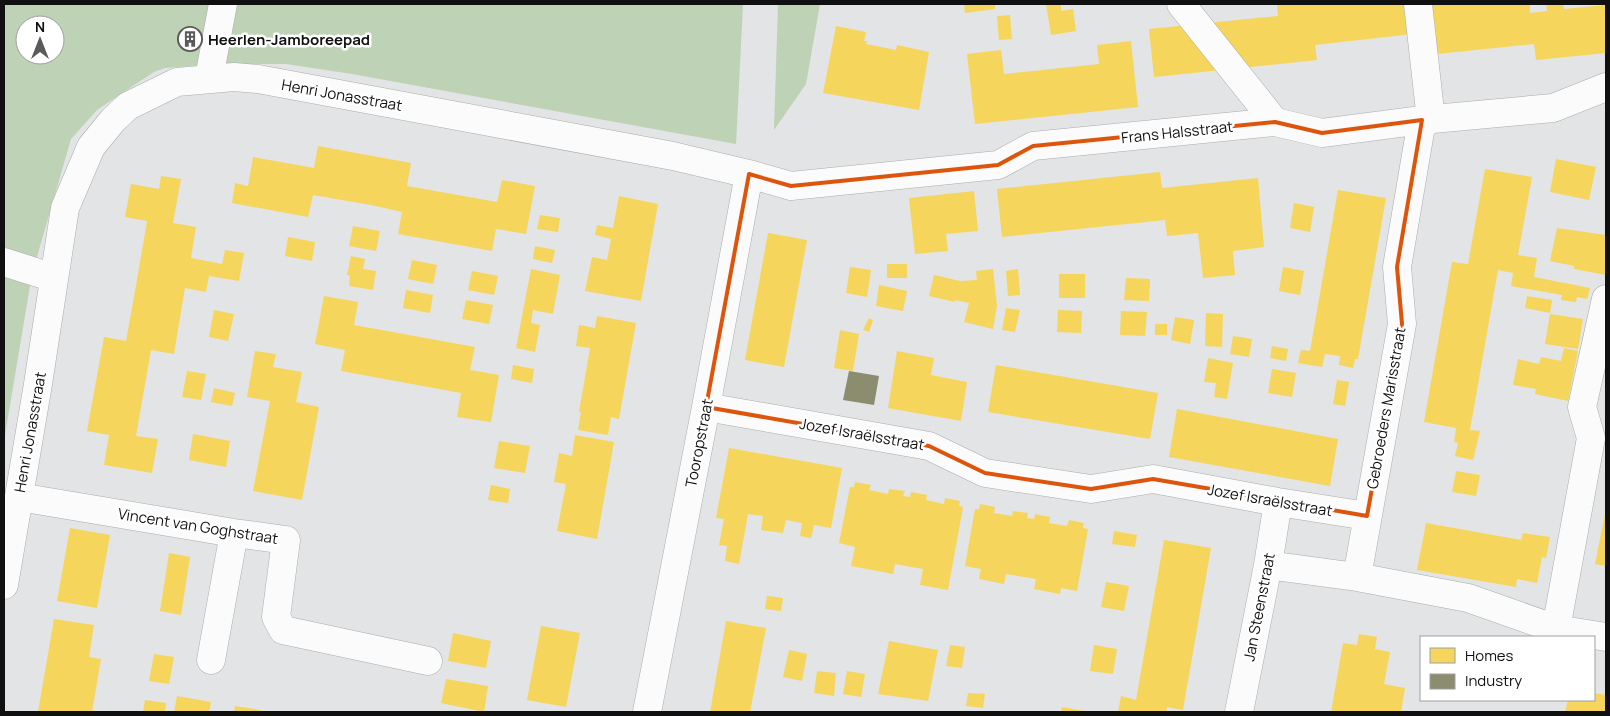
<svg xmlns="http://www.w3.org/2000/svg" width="1610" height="716" font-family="Manrope,sans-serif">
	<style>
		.green { fill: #bed2b5; fill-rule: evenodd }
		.homes { fill: #f6d55c }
		.industry { fill: #8c8c6e }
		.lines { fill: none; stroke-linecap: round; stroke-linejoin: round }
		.minor-casing { stroke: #aaacac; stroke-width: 29 }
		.minor { stroke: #fbfbfb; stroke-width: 28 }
		.marked { fill: none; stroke: #dd550c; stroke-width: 4; stroke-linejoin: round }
		.labels { text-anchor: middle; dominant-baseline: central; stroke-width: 5; stroke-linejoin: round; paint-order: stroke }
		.poi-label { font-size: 15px; font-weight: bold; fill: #101011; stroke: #fff; text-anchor: start }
		.street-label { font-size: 15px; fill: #101011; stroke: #fff }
	</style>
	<rect width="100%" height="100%" fill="#e2e4e5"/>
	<path class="green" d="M4,4H743L736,144L352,74L286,64H214L165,68L154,72L97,110L71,139L32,274L4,441ZM25,25H55V55H25Z
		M778,4H820L806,84L774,130Z"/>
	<path class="homes" d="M964,4H995V9L965,13Z
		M1046,4H1061V11L1073,9L1076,31L1051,35Z
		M1277,4H1409L1412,34L1315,45L1317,60L1154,77L1149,29L1278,16Z
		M1432,4H1448V5L1530,4V13L1547,11L1546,4H1563L1564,9L1606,5V53L1536,60L1534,44L1437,54Z
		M1010,15L1012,39L999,40L997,16Z
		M836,26L866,32L864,41H867L866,44L896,50L897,45L929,52L919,110L823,93Z
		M197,28L200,46L183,50L179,31Z
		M1131,41L1138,107L975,124L967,54L1001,50L1004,74L1099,64L1097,45Z
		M318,146L411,163L407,186L469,197L497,202L502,180L535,186L526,234L496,229L492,251L398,234L402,212L371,205L313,195L308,217L232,203L235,183L248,186L253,157L314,168Z
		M1556,159L1596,167L1589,200L1550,192Z
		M1485,169L1532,177L1518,255L1537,258L1534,277L1590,288L1587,299L1577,297L1576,302L1561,300L1562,295L1511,286L1513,273L1498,270L1470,430L1480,431L1473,460L1455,456L1458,443L1454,442L1456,428L1424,422L1452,262L1468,264Z
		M1160,172L1162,188L1258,178L1264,247L1233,251L1235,275L1203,278L1198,233L1167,236L1165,220L1002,237L997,189Z
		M161,176L181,179L173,223L196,227L191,258L222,264L225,250L244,253L239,281L209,276L206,292L185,288L174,354L151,350L136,436L158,439L152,473L104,465L109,435L87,431L104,337L126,341L137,280L147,221L125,217L131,184L159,189Z
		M1338,190L1386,198L1358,359H1355L1353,368L1339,365L1340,356L1325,354L1322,367L1298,363L1301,350L1310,351Z
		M974,191L978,231L946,234L948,251L915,254L909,198Z
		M619,196L658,204L641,301L585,291L592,257L607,260L611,239L595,235L597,225L613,228Z
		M1294,203L1314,207L1310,232L1290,228Z
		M540,215L560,218L558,232L537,229Z
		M353,226L380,231L376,251L349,246Z
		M1557,228L1606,235V275L1574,269V266L1550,261Z
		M768,233L807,240L784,367L745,360Z
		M288,237L315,242L312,261L285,256Z
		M535,246L555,250L552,263L533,259Z
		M351,256L365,259L363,269L376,271L373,290L349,286L350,276L347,275Z
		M412,260L437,265L433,284L408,279Z
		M887,264H907V278H887Z
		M850,267L871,270L867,297L846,293Z
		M1283,267L1304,271L1300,295L1279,291Z
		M531,269L560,275L553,314L533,310L531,323L540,325L535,352L516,348Z
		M993,269L997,306L993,329L964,322L969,303L955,300V302L929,296L934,275L960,281L977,280L976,271Z
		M1018,269L1020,295L1008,296L1006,271Z
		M472,271L498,276L494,295L468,290Z
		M1059,274H1085V298H1059Z
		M1126,278L1150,279L1149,301L1124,300Z
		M879,285L907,291L903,311L876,306Z
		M406,290L433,295L430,313L403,308Z
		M324,296L358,302L354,325L475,347L470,370L499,375L491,422L457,417L461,393L341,371L345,350L315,344Z
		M1527,296L1552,300L1550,313L1525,308Z
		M466,300L493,305L489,324L462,319Z
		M1006,308L1020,310L1015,332L1002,330Z
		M214,310L234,314L228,341L209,337Z
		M1058,310L1082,311L1081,333L1057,332Z
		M1121,311L1147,312L1145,336L1120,335Z
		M1206,313L1223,314L1222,347L1205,346Z
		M1550,314L1583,319L1578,349L1545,344Z
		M597,316L636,323L619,419L611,417L608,435L578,430L581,412H579L590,348L576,346L579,325L595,328Z
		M1175,317L1194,320L1190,344L1171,340Z
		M869,318L873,320L869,332L863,330Z
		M1155,324H1167V335H1155Z
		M840,330L859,334L853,371L834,368Z
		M1233,336L1252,339L1249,357L1230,354Z
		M1272,346L1288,349L1286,361L1270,358Z
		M1564,348L1578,351L1568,401L1535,394L1536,389L1513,385L1518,359L1539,364L1541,357L1561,361Z
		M255,351L276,354L273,367L302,372L296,402L319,407L302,500L253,491L270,401L247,397Z
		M897,351L934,358L931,375L967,382L961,421L888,408Z
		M1208,358L1233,363L1227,399L1214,397L1216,383L1204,382Z
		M513,365L534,369L532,383L511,379Z
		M996,365L1158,393L1150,439L988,412Z
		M1272,369L1296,373L1292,397L1268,393Z
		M187,371L206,374L201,400L182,397Z
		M1337,380L1349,382L1345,406L1333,404Z
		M214,388L235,393L232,406L211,402Z
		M1177,409L1338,439L1330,486L1169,457Z
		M193,434L230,441L226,467L189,460Z
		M575,435L614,442L597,539L557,531L566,484L554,482L559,453L572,456Z
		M499,441L530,446L525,473L494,468Z
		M729,448L842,468L831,528L814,525L811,538L800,536L802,523L786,520L783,533L761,530L763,516L748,514L739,564L725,561L727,546L719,545L724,519L716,518Z
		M1456,471L1480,475L1476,496L1452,492Z
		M855,482L871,485L869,490L888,494L889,489L905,491L903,496L910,497L911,492L927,495L926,500L944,504L945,498L960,501L959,506L963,507L948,590L920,585L923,569L895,564L893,574L851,566L855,547L839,543L850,487H854Z
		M491,485L510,489L508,503L488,500Z
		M980,504L995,507L994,513L1012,516L1013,511L1028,513L1027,518L1034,519L1035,514L1050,517L1049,523L1067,526L1069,520L1084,523L1083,528L1088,529L1077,591L1061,588L1060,594L1034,589L1036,579L1006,574L1004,584L979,579L981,569L965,566L975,509H979Z
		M1605,514H1606V566L1595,564Z
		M1426,523L1521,540L1523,533L1550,537L1546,558L1542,557L1537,583L1517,579L1516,587L1417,570Z
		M70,528L110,535L97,608L57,601Z
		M1114,531L1137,535L1135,547L1112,544Z
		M1164,540L1211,548L1183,710L1167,707L1166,712H1118L1121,696L1136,700Z
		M169,553L190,557L181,615L160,611Z
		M1106,582L1129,586L1124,611L1101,607Z
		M767,596L783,598L781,611L765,609Z
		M54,619L94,625L89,657L101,659L92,712H38Z
		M726,621L766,628L750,712H710Z
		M541,626L580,633L566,707L527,700Z
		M453,633L491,641L486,668L448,661Z
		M1359,634L1377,637L1375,649L1390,652L1384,684L1405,688L1401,712H1331L1343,643L1357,645Z
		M889,641L938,650L928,701L878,694Z
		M950,645L965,647L962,668L946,666Z
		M1094,645L1117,649L1113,674L1090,671Z
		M789,650L807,654L802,681L783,677Z
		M154,654L174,657L169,684L149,681Z
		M817,671L836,673L834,696L814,693Z
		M847,671L865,674L861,697L843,694Z
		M446,679L488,686L484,712L441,703Z
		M968,693L985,694L983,708L966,706Z
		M1594,693L1606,695V712H1565L1568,700H1594Z
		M177,696L211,702L209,712H174Z
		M145,700L166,703L165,712H143Z
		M235,706L261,710L260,712H234Z
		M1062,707L1084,711V712H1061Z"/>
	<path class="industry" d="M849,371L879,376L874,405L843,400Z"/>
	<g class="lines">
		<defs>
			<path id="minor" d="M1181,4L1275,122
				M1418,4L1431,120
				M209,78L223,4
				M4,262L54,278
				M706,407L929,446L985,473L1091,489L1153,479L1278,502L1367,516
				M19,497L234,533L286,540L276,617L283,630L428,661
				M1268,565L1357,577L1468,598L1556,629L1606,637
				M1357,577L1402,324L1397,267L1422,120
				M4,585L38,384L65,208L91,147L113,120L128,106L177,82L234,77L258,79L673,156L749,174L791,186L998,165L1033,146L1275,122L1322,133L1422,120L1553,108L1606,87
				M1556,629L1591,438L1582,407L1606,299
				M211,660L234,533
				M647,712L706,407L749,174
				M1239,712L1268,565L1278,502"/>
		</defs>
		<use href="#minor" class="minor-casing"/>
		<use href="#minor" class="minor"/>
	</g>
	<path class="marked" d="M1422,120L1397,267L1402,324L1367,516L1153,479L1091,489L985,473L929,446L706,407L749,174L791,186L998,165L1033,146L1275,122L1322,133Z"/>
	<defs>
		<symbol id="building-ring" viewBox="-11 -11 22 22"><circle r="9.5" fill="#fff" stroke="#5a5a5b" stroke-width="1.5"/><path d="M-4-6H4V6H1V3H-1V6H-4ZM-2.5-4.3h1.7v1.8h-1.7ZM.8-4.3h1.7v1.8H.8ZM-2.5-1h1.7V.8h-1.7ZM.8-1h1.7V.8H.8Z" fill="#5a5a5b"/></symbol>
	</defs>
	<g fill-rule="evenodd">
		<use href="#building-ring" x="176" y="25" width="28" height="28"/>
	</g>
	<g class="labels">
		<g class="poi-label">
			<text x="208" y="39">Heerlen-Jamboreepad</text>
		</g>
		<g class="street-label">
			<text transform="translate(342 95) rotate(10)">Henri Jonasstraat</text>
			<text transform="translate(1177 132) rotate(-6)">Frans Halsstraat</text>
			<text transform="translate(1386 408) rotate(-80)">Gebroeders Marisstraat</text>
			<text transform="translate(30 432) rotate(-80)">Henri Jonasstraat</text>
			<text transform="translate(862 434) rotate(10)">Jozef Israëlsstraat</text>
			<text transform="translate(699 443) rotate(-79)">Tooropstraat</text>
			<text transform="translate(1270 500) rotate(10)">Jozef Israëlsstraat</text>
			<text transform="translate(198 526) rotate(9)">Vincent van Goghstraat</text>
			<text transform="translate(1259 607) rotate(-79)">Jan Steenstraat</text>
		</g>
	</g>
	<rect width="1610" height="716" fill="none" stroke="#101011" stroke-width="10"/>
	<rect x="1420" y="636" width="175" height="65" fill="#ffffff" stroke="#9f9fa0"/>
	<rect x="1430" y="648" width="25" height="15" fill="#f6d55c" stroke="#9f9fa0"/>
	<text x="1465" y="661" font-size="15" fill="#101011">Homes</text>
	<rect x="1430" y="674" width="25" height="15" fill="#8c8c6e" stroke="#9f9fa0"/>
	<text x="1465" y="686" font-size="15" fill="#101011">Industry</text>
	<g transform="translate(40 40)"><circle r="24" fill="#ffffff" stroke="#9f9fa0"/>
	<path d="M0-4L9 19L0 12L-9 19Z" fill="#5a5a5b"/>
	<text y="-8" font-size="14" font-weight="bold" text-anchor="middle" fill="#101011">N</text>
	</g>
</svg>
